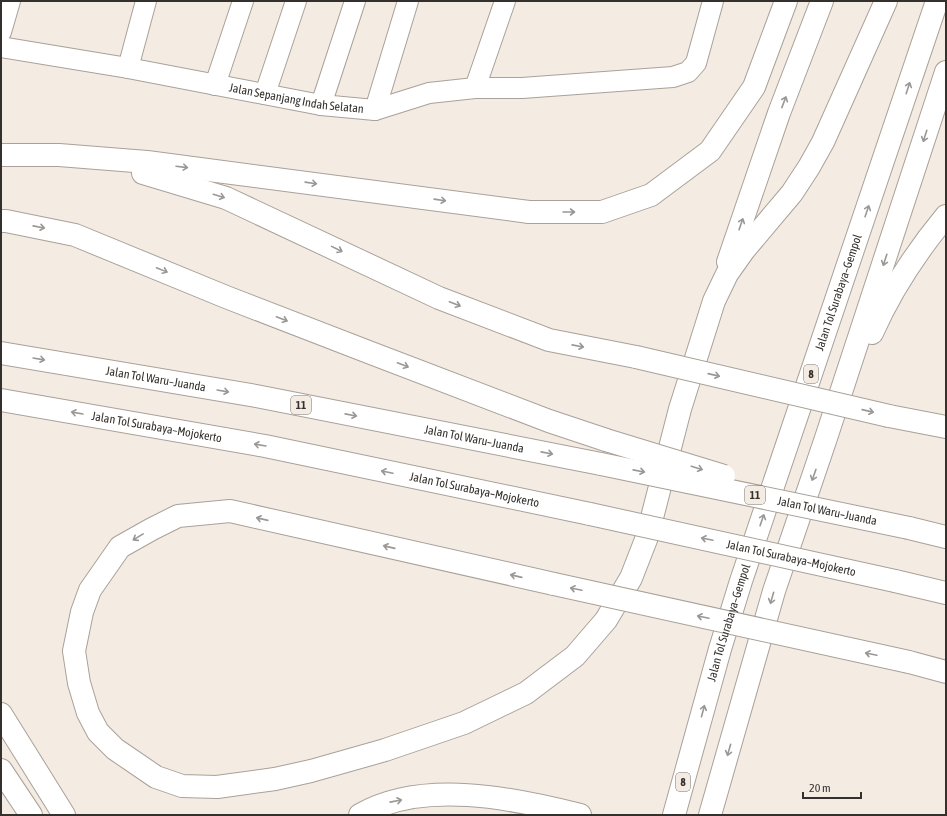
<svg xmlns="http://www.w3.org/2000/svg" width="947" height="816" font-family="'Asap Condensed',sans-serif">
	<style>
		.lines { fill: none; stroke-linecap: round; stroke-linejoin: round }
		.minor-casing { stroke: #a9a199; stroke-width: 22 }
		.highway-casing { stroke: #a9a199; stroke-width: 24 }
		.minor { stroke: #fff; stroke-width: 20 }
		.highway { stroke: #fff; stroke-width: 22 }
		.highway-bridge-casing { stroke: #a9a199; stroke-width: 24; stroke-linecap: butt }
		.highway-bridge { stroke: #fff; stroke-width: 22 }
		.oneway { stroke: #9a9896 }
		.labels { text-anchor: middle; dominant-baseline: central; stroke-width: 4; stroke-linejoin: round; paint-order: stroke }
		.shield { fill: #f4ebe3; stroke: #6e6864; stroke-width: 1 }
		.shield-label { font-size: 11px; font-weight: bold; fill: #34302d }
		.street-label { font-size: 12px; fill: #34302d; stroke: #f4ebe3 }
	</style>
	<rect width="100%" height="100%" fill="#f4ebe3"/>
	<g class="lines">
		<defs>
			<g id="minor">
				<path d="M1,32L10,1"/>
				<path id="s1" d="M1,47L128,68L321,105L375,110L429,93L475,88H522L673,77L688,72L696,63L713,1"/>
				<path d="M128,68L146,1"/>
				<path d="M215,85L243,1"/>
				<path d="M475,88L505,1"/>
				<path d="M265,94L296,1"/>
				<path d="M321,105L355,1"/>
				<path d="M375,110L408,1"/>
			</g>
			<g id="highway">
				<path d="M1,155H59L147,162L529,212H602L651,195L710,151L754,87L786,1"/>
				<path d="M143,173L226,198L439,298L549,340L636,357"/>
				<path d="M1,221H6L75,235L226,297L371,353L549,421L606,440"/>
				<path d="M728,262L779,113L822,1"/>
				<path d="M872,333C891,290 917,251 946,216"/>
				<path id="s2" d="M1,353L256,396L601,464"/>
				<path id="s3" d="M1,400L265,446L590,514"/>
				<path d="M889,416L946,427"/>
				<path d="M909,528L946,537"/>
				<path d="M895,581L946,593"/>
				<path d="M554,584L230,511L178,516L152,529L120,547L90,590L82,612L74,651L79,683L88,713L98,732L115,749L156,777L182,786L217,787L275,779L311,771L385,750L464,723L526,693L575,656L606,620L631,578L647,537L680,409L714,301L727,274L744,250L792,193L809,167L823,142L886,1"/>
				<path d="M909,662L946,672"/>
				<path d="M1,714L64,815"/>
				<path d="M1,770L31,815"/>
				<path d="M360,815C422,779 513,798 580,815"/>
				<path id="s4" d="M674,815L720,649L741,581L937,1"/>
				<path d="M710,815L774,591L826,438L946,72"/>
			</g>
		</defs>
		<use href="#minor" class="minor-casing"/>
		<use href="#highway" class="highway-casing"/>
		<use href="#minor" class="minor"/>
		<use href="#highway" class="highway"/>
		<defs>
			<g id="highway-bridge">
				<path d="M636,357L889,416"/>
				<path d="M606,440L724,476"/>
				<path id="s5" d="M601,464L909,528"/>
				<path id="s6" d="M590,514L895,581"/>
				<path d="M554,584L909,662"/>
			</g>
		</defs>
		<use href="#highway-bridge" class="highway-bridge-casing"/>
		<use href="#highway-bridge" class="highway-bridge"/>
	</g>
	<defs><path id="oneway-shaft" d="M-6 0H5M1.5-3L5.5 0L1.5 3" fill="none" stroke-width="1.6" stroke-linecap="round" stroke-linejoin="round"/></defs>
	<g class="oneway">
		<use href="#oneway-shaft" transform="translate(908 88) rotate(-72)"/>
		<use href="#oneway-shaft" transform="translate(784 102) rotate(-69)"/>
		<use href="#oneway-shaft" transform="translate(925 136) rotate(108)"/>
		<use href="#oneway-shaft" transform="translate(182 167) rotate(7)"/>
		<use href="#oneway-shaft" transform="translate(311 183) rotate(8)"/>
		<use href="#oneway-shaft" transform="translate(219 196) rotate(17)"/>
		<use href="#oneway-shaft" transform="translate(440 200) rotate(8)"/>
		<use href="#oneway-shaft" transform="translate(867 211) rotate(-71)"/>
		<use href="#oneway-shaft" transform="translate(569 212)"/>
		<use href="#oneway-shaft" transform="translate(741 224) rotate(-71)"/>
		<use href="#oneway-shaft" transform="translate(39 227) rotate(11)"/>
		<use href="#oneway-shaft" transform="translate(337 249) rotate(26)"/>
		<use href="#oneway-shaft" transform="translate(885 260) rotate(108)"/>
		<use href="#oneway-shaft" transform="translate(162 270) rotate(22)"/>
		<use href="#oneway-shaft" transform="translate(455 304) rotate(21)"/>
		<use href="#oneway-shaft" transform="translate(282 319) rotate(21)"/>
		<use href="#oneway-shaft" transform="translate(578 346) rotate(11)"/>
		<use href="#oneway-shaft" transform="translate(39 359) rotate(10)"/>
		<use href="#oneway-shaft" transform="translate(403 365) rotate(21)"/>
		<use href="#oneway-shaft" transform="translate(714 375) rotate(13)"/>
		<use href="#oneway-shaft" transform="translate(223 391) rotate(10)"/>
		<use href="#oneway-shaft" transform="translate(868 411) rotate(13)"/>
		<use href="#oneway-shaft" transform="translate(77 413) rotate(-170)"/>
		<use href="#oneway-shaft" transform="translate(351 415) rotate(11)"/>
		<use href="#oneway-shaft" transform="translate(260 445) rotate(-170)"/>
		<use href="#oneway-shaft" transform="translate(547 453) rotate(11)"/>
		<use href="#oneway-shaft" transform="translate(697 468) rotate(17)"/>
		<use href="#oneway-shaft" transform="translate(639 471) rotate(11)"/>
		<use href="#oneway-shaft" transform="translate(387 472) rotate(-168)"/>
		<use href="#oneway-shaft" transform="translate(814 475) rotate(109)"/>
		<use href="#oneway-shaft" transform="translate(262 519) rotate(-167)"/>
		<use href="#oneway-shaft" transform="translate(762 520) rotate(-71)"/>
		<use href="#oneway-shaft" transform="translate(138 537) rotate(149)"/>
		<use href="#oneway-shaft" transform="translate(707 539) rotate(-168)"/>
		<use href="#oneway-shaft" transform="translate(389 547) rotate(-167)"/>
		<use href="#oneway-shaft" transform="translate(516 576) rotate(-167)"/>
		<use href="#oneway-shaft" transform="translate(576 589) rotate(-168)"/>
		<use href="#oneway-shaft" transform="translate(772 598) rotate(106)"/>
		<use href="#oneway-shaft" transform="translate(703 617) rotate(-168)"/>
		<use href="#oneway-shaft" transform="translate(871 654) rotate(-168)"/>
		<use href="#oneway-shaft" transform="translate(703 711) rotate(-75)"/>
		<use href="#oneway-shaft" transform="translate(729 750) rotate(106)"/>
		<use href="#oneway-shaft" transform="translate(396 801) rotate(-11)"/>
	</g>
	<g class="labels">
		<g class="shield">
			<rect x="804" y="365" width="14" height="18" rx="3"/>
			<rect x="291" y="396" width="20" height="18" rx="3"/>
			<rect x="745" y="486" width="20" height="18" rx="3"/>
			<rect x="676" y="773" width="14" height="18" rx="3"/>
		</g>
		<g class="shield-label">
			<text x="811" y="374">8</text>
			<text x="301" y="405">11</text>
			<text x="755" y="495">11</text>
			<text x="683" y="782">8</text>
		</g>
		<g class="street-label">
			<text stroke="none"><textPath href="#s1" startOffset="300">Jalan Sepanjang Indah Selatan</textPath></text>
			<text stroke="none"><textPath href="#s4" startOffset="548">Jalan Tol Surabaya–Gempol</textPath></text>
			<text stroke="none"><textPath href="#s2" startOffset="157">Jalan Tol Waru–Juanda</textPath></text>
			<text stroke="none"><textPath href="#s3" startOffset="158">Jalan Tol Surabaya–Mojokerto</textPath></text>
			<text stroke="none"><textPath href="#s2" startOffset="481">Jalan Tol Waru–Juanda</textPath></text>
			<text stroke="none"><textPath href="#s3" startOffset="482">Jalan Tol Surabaya–Mojokerto</textPath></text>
			<text stroke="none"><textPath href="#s5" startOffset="231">Jalan Tol Waru–Juanda</textPath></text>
			<text stroke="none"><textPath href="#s6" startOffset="206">Jalan Tol Surabaya–Mojokerto</textPath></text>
			<text stroke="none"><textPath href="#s4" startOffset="200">Jalan Tol Surabaya–Gempol</textPath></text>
		</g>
	</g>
	<rect width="947" height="816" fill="none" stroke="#34302d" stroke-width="4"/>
	<path d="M803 792v6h58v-6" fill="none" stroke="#34302d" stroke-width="2"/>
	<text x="809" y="792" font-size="12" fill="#34302d" stroke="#f4ebe3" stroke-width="3" paint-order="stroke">20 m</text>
</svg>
